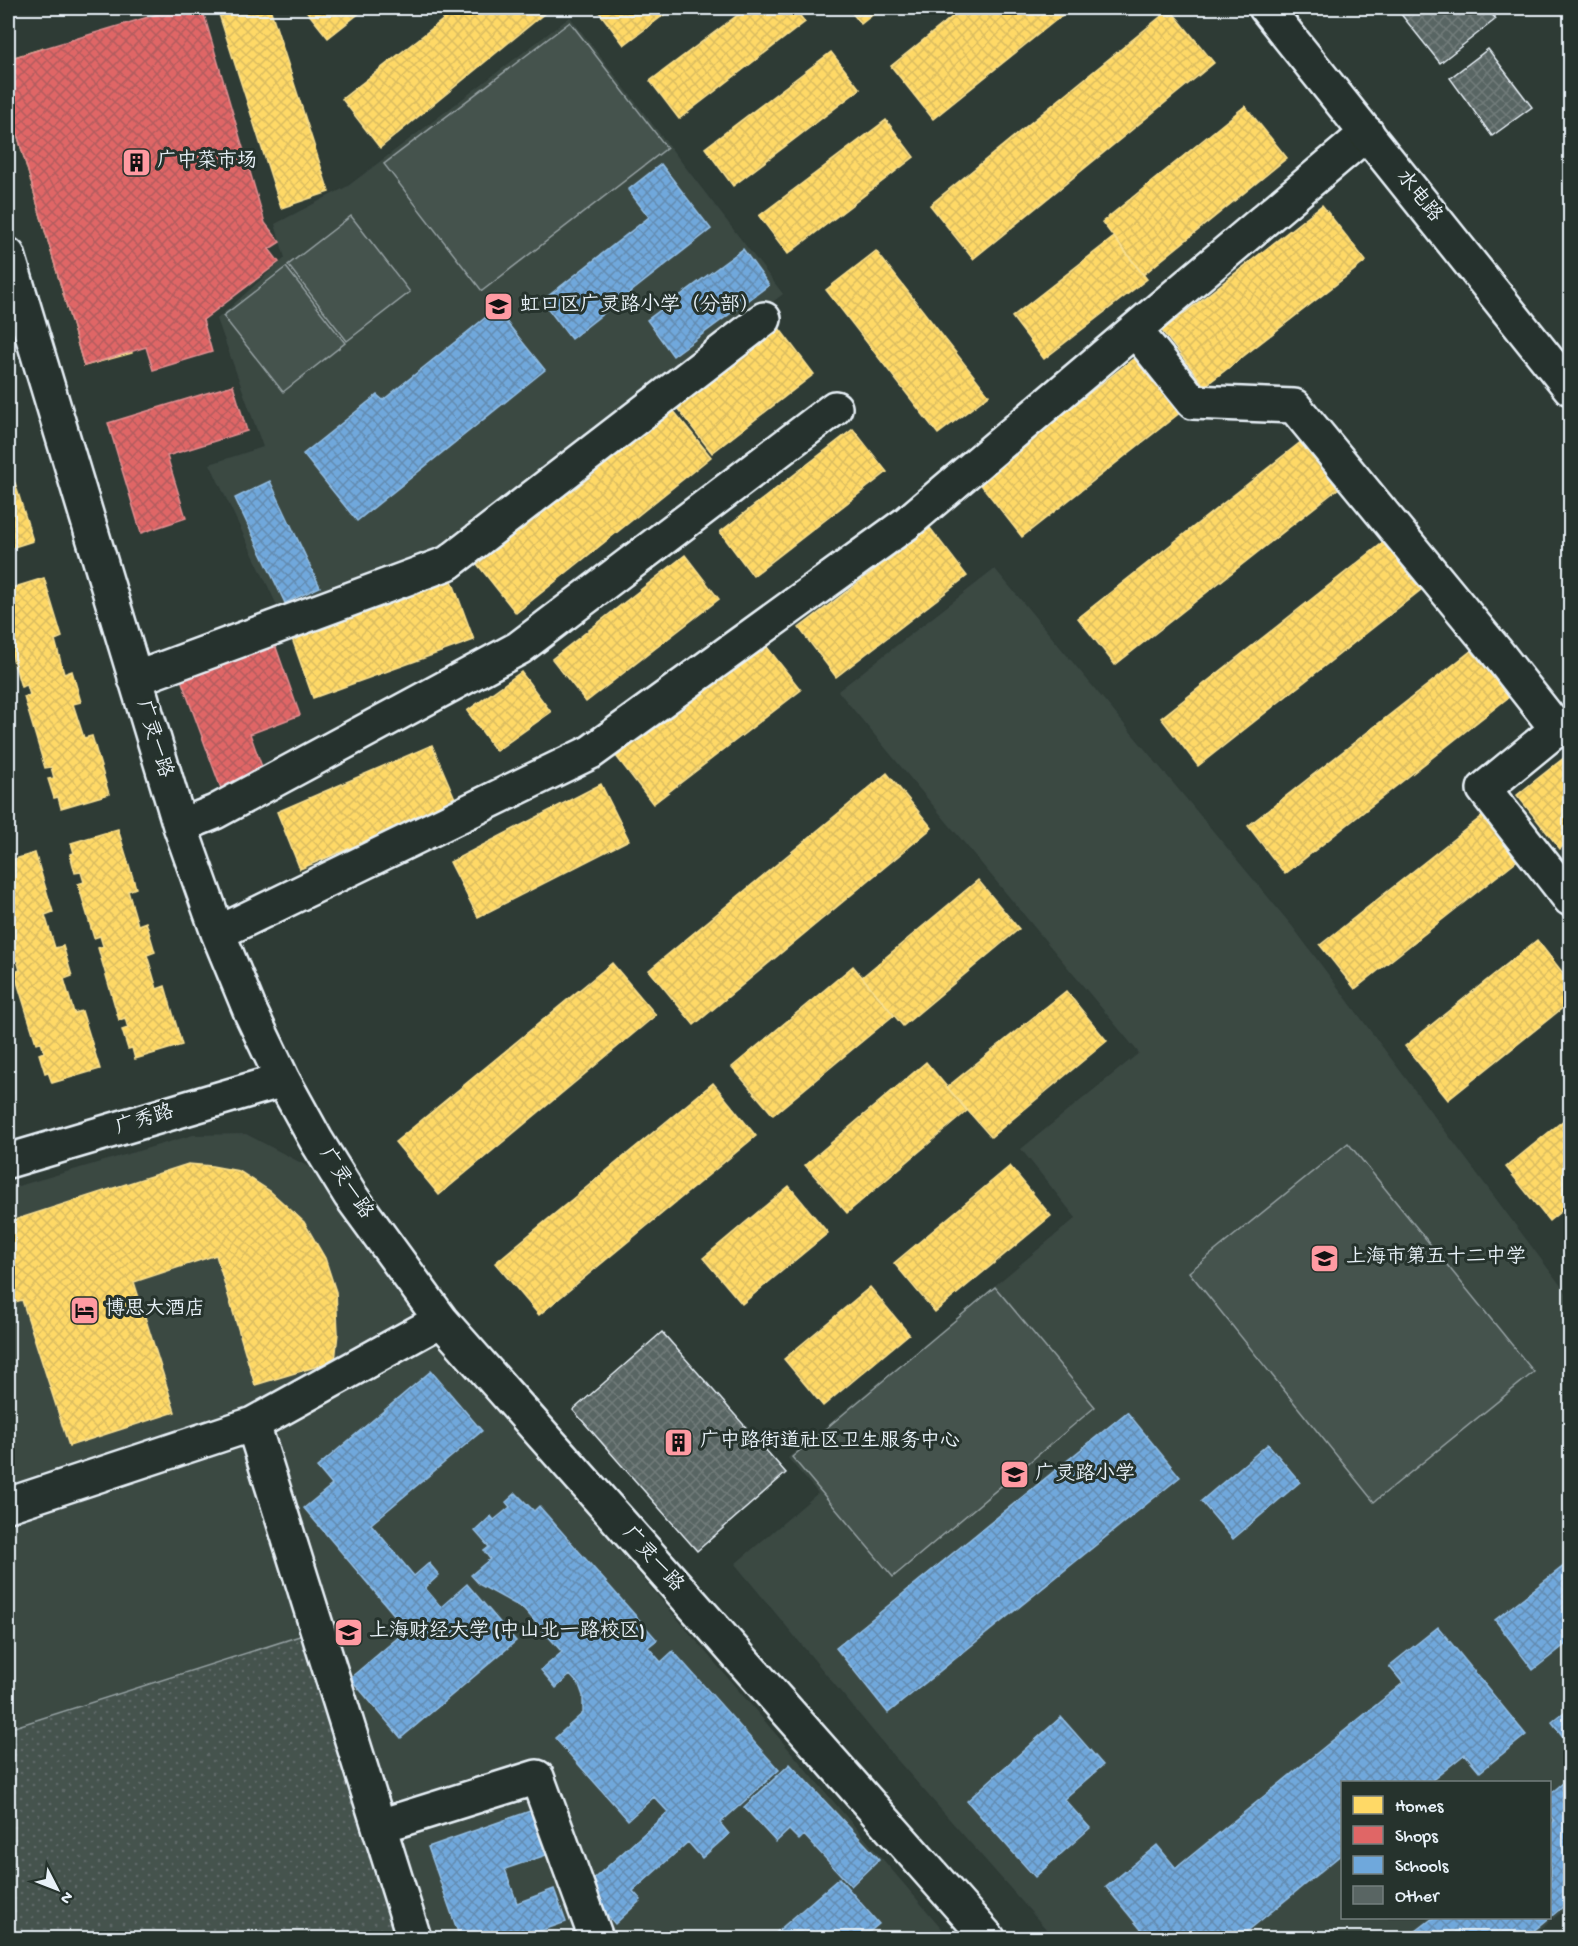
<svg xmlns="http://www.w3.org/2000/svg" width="1578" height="1946" font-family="'Gochi Hand','LXGW WenKai TC',sans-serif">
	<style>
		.built { fill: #3b4843; fill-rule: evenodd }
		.grass { fill: url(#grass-dots); stroke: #96a2a3; stroke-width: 1.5 }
		.pitch { fill: #45524e; stroke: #96a2a3; stroke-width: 1.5 }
		.homes { fill: url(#homes-cross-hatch); stroke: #f8e092; stroke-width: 1.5 }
		.shops { fill: url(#shops-cross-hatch); stroke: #e29092; stroke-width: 1.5 }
		.schools { fill: url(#schools-cross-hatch); stroke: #93bee4; stroke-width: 1.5 }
		.building { fill: url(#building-cross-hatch); stroke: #e8f1f8; stroke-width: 1.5 }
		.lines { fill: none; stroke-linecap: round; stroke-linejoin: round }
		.minor-casing { stroke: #e8f1f8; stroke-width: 38 }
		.major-casing { stroke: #e8f1f8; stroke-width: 38 }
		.minor { stroke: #26332d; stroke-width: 33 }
		.major { stroke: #26332d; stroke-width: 33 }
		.labels { text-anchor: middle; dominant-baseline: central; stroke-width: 6; stroke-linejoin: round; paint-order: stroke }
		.poi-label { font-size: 20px; fill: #e8f1f8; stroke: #26332d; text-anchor: start }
		.street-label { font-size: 20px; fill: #e8f1f8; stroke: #26332d }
	</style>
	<defs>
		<pattern id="grass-dots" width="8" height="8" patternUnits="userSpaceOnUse" patternTransform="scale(1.5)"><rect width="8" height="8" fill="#45524e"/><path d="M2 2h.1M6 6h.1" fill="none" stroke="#606b68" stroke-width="1.8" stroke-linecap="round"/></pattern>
		<pattern id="homes-cross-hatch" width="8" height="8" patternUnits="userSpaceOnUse" patternTransform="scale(1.5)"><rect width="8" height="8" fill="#ffd966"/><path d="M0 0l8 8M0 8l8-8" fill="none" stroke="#dabc60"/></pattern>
		<pattern id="shops-cross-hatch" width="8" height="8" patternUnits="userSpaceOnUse" patternTransform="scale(1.5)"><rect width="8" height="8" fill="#e06666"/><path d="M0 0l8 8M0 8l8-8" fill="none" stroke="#b25d5e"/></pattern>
		<pattern id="schools-cross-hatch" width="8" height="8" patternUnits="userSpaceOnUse" patternTransform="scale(1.5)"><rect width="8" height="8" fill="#6fa8dc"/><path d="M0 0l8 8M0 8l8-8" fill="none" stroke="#638bb0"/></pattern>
		<pattern id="building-cross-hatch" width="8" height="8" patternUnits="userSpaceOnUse" patternTransform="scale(1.5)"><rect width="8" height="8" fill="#596563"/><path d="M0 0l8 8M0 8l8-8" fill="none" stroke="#717c7a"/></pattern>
	</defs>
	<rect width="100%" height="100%" fill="#2e3b35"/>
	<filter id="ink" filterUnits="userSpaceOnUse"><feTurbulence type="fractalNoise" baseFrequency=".0167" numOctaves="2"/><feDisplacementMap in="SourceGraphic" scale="12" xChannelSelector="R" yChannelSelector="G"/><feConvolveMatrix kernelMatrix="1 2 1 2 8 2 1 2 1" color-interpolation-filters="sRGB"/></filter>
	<g filter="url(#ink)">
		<path class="built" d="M570,17L783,294L446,553L282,616L210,464L263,447L217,319L285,258L275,224L348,186Z
			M995,569L1292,926L1570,1298V1905L1530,1938H1054L892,1754L735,1564L818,1493L788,1458L1076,1218L1021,1149L1139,1053L838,691ZM1342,1782H1550V1918H1342Z
			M246,1134L324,1175L399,1293L950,1938H8V1189L193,1135Z"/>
		<path class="grass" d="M303,1635L398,1938H8V1729Z"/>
		<path class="pitch" d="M570,22L667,148L482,291L384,164Z
			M351,216L410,292L347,341L288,265Z
			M286,267L345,343L283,392L223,316Z
			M1348,1143L1534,1372L1374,1502L1189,1272Z
			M995,1287L1095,1407L893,1577L792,1457Z"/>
		<path class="homes" d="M217,8H270L329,192L281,208Z
			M304,8H366L328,38Z
			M458,8H551L380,148L342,99Z
			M596,8H673L624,45Z
			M747,8H794L805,22L679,119L650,81Z
			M848,8H881L861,24Z
			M963,8H1071L933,119L891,66Z
			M1170,9L1214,63L973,259L930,205Z
			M44,48L132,353L84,366L8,102V59Z
			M831,52L860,89L733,186L705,148Z
			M1245,106L1287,158L1143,275L1102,222Z
			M886,120L914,157L788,254L759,216Z
			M1322,205L1366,261L1205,386L1162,331Z
			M1114,237L1147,279L1044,359L1012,317Z
			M876,251L989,395L938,434L826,290Z
			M779,328L814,374L712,453L677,408Z
			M1138,355L1182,411L1022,537L978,481Z
			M669,405L711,457L516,613L474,560Z
			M853,429L887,472L753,576L720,532Z
			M1302,441L1339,488L1115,665L1078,618Z
			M15,483L33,541L8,549V485Z
			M930,528L967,576L836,677L799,628Z
			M1385,541L1422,589L1198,766L1161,718Z
			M685,555L719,599L586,702L552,659Z
			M450,575L474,640L313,698L290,633Z
			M44,578L62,637L55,640L64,674L72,671L81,702L73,704L84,738L92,736L109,794L61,808L58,797L54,798L48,779L54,778L51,767L45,768L24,697L30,695L27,685L21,687L8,642V632L10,631L8,621V589Z
			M763,642L801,690L653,804L616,756Z
			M1472,650L1509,697L1285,874L1248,826Z
			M521,672L551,712L496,751L467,711Z
			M432,745L457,803L300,869L277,812Z
			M1570,753V840L1560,849L1517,795Z
			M887,773L932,828L694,1025L649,970Z
			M601,784L629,840L478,917L450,862Z
			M1485,814L1520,858L1355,989L1320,945Z
			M118,829L136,888L128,891L138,925L146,922L155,952L147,955L157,989L165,986L182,1045L135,1059L132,1048L128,1049L122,1030L128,1028L125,1018L119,1020L98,948L103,946L100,936L94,938L78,884L84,882L81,872L75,873L70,854L74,853L71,843Z
			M35,853L53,912L45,915L55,948L63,946L72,976L64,979L74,1013L82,1011L100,1069L52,1083L48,1072L45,1073L39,1054L44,1052L41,1042L36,1043L14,972L20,970L17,960L11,962L8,949V861Z
			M978,880L1019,929L903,1026L862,977Z
			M1537,940L1570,982V1002L1448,1100L1405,1046Z
			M612,963L656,1015L439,1195L395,1142Z
			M853,966L894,1015L773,1115L732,1067Z
			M1066,991L1107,1041L991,1137L947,1087Z
			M926,1062L967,1111L847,1213L805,1165Z
			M8,1074L13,1093L8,1095Z
			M713,1083L756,1136L539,1315L495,1263Z
			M1570,1115V1204L1549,1221L1506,1167Z
			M188,1164L212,1166L239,1171L270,1191L304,1222L325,1258L336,1292L338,1333L335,1361L255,1385L216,1255L134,1282L175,1412L69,1446L22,1300L8,1304V1222Z
			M1010,1166L1051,1216L935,1312L894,1263Z
			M789,1186L828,1233L742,1304L703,1258Z
			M870,1287L909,1334L823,1406L784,1359Z"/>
		<path class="shops" d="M178,8H202L265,223L280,242L269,249L279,262L203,320L212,352L153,370L146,347L84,366L8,102V59Z
			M233,385L247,431L167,456L186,518L141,533L108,423Z
			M273,639L300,715L250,734L265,775L222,791L179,674Z"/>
		<path class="schools" d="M661,164L711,229L571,339L542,301L649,217L628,190Z
			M743,249L769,285L673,356L647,320Z
			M496,309L545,370L357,521L303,454L377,395L383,400Z
			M270,481L320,587L285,603L235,498Z
			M431,1371L482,1431L371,1524L414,1576L429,1563L439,1575L425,1588L441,1607L467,1584L516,1641L401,1738L350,1678L407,1630L304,1508L332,1485L317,1467Z
			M1127,1412L1180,1477L888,1713L836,1648Z
			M1268,1444L1300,1482L1233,1539L1201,1501Z
			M516,1493L534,1511L539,1506L657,1640L648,1647L661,1662L673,1651L779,1770L720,1823L729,1834L702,1858L688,1842L633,1891L641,1900L615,1924L590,1895L589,1883L668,1812L654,1797L628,1820L555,1738L583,1713V1696L579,1685L570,1675L556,1688L541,1670L562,1652L524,1609L480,1585L471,1575L490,1559L484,1551L489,1547L475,1531L491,1516L494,1520L510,1507L506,1502Z
			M1570,1561V1641L1533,1670L1495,1620Z
			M1438,1627L1526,1735L1480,1772L1465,1754L1430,1782H1342V1854L1239,1938H1148L1106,1887L1157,1845L1176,1868L1403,1683L1389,1666Z
			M1570,1707V1746L1552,1722Z
			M1061,1717L1103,1765L1064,1799L1090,1828L1035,1877L967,1801Z
			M790,1764L879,1859L851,1886L804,1835L799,1840L789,1830L776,1842L744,1807Z
			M1570,1777V1901L1525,1938H1407L1433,1918H1550V1825L1554,1821L1550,1816V1794Z
			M533,1810L549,1854L505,1869L517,1903L554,1889L566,1922L526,1936V1938H460L428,1847Z
			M839,1878L879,1924L862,1938H770Z"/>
		<path class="building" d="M1396,8H1487L1496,19L1440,63Z
			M1488,49L1532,107L1492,136L1450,78Z
			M662,1332L786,1473L697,1551L573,1410Z"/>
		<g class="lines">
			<defs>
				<path id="minor" d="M8,255L180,826L218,933L251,1013L283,1080L316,1140L350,1195L441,1320L988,1938
					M1135,330L1193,402L1294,406L1495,650L1557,729L1484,789L1570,899
					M135,679L448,563L764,319
					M180,826L215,812L519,648L835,408
					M218,933L591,752L907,523L1367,133
					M8,1161L283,1080
					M8,1505L253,1424
					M380,1826L537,1777L596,1938
					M414,1938L253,1424L441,1320"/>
				<path id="major" d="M1266,8L1570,388"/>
			</defs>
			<use href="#minor" class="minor-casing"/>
			<use href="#major" class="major-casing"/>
			<use href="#minor" class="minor"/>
			<use href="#major" class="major"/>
		</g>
	</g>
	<defs>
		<symbol id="building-square" viewBox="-11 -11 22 22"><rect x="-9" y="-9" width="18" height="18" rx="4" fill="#ff9aa2" stroke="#26332d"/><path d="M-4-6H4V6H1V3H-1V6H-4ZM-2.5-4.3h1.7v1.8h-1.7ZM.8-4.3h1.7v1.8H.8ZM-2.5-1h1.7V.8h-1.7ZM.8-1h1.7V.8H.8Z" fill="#111"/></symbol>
		<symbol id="school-square" viewBox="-11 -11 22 22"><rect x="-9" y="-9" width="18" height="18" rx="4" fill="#ff9aa2" stroke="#26332d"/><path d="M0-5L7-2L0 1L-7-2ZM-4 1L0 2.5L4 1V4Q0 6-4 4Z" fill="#111"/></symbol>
		<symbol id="hotel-square" viewBox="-11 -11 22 22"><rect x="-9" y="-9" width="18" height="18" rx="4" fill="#ff9aa2" stroke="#26332d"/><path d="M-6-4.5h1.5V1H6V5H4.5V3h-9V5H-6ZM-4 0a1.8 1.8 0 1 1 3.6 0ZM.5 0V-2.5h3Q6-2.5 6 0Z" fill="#111"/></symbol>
		<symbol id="university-square" viewBox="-11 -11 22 22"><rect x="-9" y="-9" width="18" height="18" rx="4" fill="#ff9aa2" stroke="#26332d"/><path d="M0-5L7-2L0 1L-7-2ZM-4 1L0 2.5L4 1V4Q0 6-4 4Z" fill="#111"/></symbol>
	</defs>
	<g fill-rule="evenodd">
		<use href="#building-square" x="120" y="146" width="33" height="33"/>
		<use href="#school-square" x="482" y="290" width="33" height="33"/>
		<use href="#school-square" x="1308" y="1242" width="33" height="33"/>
		<use href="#hotel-square" x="68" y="1294" width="33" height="33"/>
		<use href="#building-square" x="662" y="1426" width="33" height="33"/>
		<use href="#school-square" x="998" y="1458" width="33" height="33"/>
		<use href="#university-square" x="332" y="1616" width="33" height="33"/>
	</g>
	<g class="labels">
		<g class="poi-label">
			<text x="157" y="162">广中菜市场</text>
			<text x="520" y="306">虹口区广灵路小学（分部）</text>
			<text x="1346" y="1258">上海市第五十二中学</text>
			<text x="105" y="1310">博思大酒店</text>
			<text x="700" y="1442">广中路街道社区卫生服务中心</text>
			<text x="1035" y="1475">广灵路小学</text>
			<text x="369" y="1632">上海财经大学 (中山北一路校区)</text>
		</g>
		<g class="street-label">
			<text transform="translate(1418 197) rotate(51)">水电路</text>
			<text transform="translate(153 739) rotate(73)">广灵一路</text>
			<text transform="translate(145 1121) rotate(-17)">广秀路</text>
			<text transform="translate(345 1184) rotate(57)">广灵一路</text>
			<text transform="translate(652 1560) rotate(48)">广灵一路</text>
		</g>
	</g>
	<rect width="1578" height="1946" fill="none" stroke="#26332d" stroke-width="30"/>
	<rect x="15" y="15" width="1548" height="1916" fill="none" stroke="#e8f1f8" stroke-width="2" filter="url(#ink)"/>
	<rect x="1341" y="1781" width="210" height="138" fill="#26332d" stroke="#747f7e" stroke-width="1.5"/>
	<rect x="1353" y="1796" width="30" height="18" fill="#ffd966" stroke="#747f7e" stroke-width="1.5"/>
	<text x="1395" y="1811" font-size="18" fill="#e8f1f8">Homes</text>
	<rect x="1353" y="1826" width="30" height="18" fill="#e06666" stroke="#747f7e" stroke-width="1.5"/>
	<text x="1395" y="1841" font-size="18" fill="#e8f1f8">Shops</text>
	<rect x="1353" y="1856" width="30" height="18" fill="#6fa8dc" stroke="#747f7e" stroke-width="1.5"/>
	<text x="1395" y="1871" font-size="18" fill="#e8f1f8">Schools</text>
	<rect x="1353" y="1886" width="30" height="18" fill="#596563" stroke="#747f7e" stroke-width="1.5"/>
	<text x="1395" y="1901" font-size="18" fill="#e8f1f8">Other</text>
	<g transform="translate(57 1889) rotate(132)" stroke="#26332d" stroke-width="4.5" paint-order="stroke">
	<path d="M0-4.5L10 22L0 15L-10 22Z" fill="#e8f1f8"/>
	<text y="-9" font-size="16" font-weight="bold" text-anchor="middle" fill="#e8f1f8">N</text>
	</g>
</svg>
